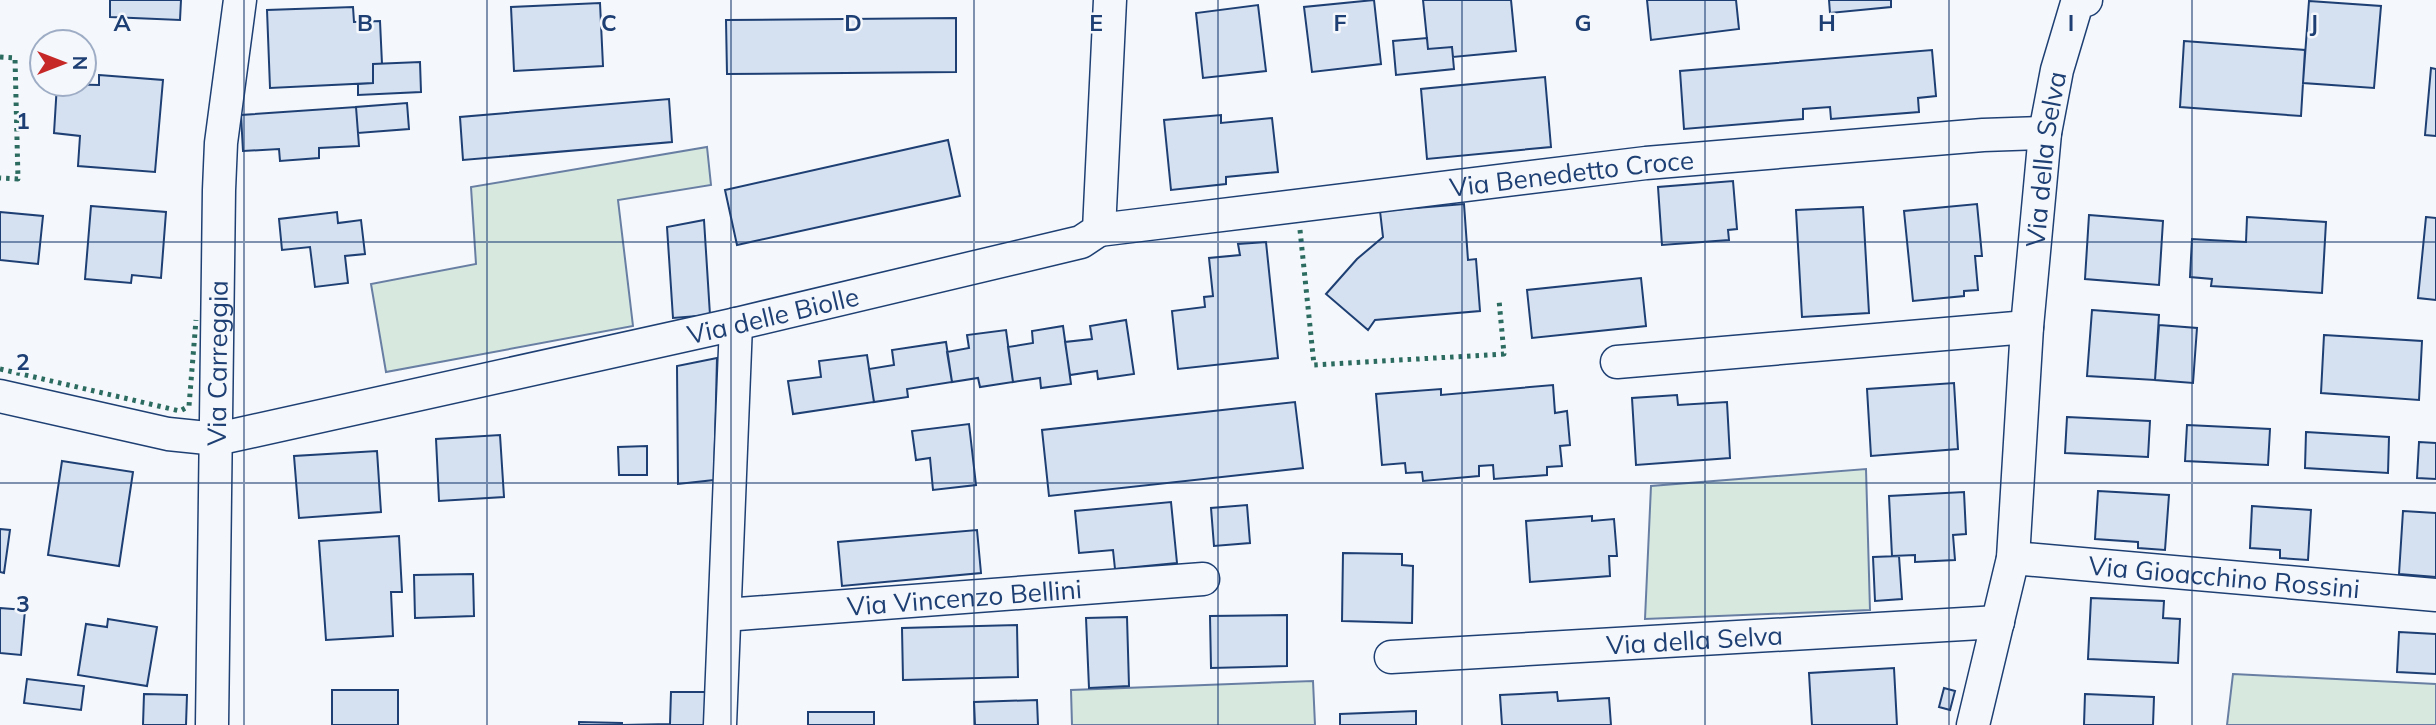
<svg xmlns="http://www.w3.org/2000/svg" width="2436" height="725" font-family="Mulish,sans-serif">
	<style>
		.green { fill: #d7e8df; stroke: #687fa3; stroke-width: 2 }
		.building { fill: #d5e0f0; stroke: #1d3f73; stroke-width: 2 }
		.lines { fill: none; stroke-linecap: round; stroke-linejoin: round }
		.minor-casing { stroke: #1d3f73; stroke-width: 35 }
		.minor { stroke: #f4f7fb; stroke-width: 32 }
		.hedge { stroke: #2c6c60; stroke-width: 5; stroke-dasharray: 3.5 5; stroke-linecap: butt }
		.grid { fill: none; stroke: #1d3f73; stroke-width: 2; stroke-opacity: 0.55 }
		.labels { text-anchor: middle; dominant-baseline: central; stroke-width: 5; stroke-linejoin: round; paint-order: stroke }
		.street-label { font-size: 26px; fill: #1d3f73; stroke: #f4f7fb }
		.grid-label { font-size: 23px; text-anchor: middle; font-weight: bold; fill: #1d3f73; stroke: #f4f7fb; stroke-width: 5; stroke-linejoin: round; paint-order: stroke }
	</style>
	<rect width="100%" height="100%" fill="#f4f7fb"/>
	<path class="green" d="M707,147L711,185L618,200L633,326L386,372L371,284L476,264L471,187Z
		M1866,469L1870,610L1645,619L1651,486Z
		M2233,674L2436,684V725H2227Z
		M1313,681L1315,725H1072L1071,690Z"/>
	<path class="building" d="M110,0H181L180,20L110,17Z
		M1374,0L1381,64L1312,72L1304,7Z
		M1423,0H1511L1516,51L1453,57L1452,47L1428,49Z
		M1647,0H1736L1739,29L1651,40Z
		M1829,0H1891V7L1830,13Z
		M2309,1L2381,6L2374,88L2303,83Z
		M600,3L603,66L514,71L511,7Z
		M1258,5L1266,71L1203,78L1196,13Z
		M353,7L354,22L380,21L382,64H373V83L270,88L267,10Z
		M956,18V72L727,74L726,20Z
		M1427,38L1428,49L1452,47L1454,69L1396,75L1393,41Z
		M2184,41L2305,50L2301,116L2180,107Z
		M1932,50L1936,96L1918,98L1919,112L1831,119L1830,107L1803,109V119L1684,129L1680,71Z
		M420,62L421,92L358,95V84L373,83V64Z
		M2431,68L2436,69V136L2425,135Z
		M99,75L163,80L155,172L78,166L80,136L54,133L57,84L99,85Z
		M1545,77L1551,147L1427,159L1421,89Z
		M669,99L672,142L463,160L460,117Z
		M407,103L409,129L358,133L356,107Z
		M356,107L359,146L319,148V158L280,161L279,149L243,151L241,115Z
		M1221,115V123L1272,118L1278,172L1226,177V184L1171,190L1164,120Z
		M948,140L960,196L737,245L725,190Z
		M1733,181L1737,229L1728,230L1729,240L1662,245L1658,187Z
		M1464,204L1468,260L1476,259L1480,311L1375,320L1368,330L1326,294L1357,259L1383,237L1380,211Z
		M1977,204L1982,256H1975L1978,290L1964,291V296L1913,301L1904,211Z
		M91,206L166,212L161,278L132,275L131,283L85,279Z
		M1863,207L1869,313L1802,317L1796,210Z
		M0,212L43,216L38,264L0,260Z
		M337,212L338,223L361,220L365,254L345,256L348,283L315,287L310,247L282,250L279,219Z
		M2089,215L2163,221L2159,285L2085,279Z
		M2247,217L2326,222L2322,293L2211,286L2212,279L2190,277L2192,239L2246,242Z
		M2426,217L2436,218V300L2418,298Z
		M704,220L710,315L673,318L667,227Z
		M1266,242L1278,358L1178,369L1172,311L1205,307L1204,297L1213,296L1209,258L1240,255L1238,244Z
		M1641,278L1646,326L1532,338L1527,290Z
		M2092,310L2159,315L2155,380L2087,376Z
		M1126,320L1134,374L1098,379L1097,371L1070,375L1065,342L1092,339L1090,326Z
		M2159,325L2197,328L2193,383L2155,380Z
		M1063,326L1071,384L1041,388L1040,378L1013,382L1008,347L1033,343L1032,331Z
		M1006,330L1013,382L980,387L978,378L952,382L947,352L969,348L967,335Z
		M2324,335L2422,341L2419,400L2321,393Z
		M946,342L952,382L907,389L908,397L874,402L869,369L894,365L892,350Z
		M867,355L874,402L793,414L788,381L821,377L819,361Z
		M717,358L714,480L678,484L677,366Z
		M1954,383L1958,449L1871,456L1867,389Z
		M1553,385L1555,413L1567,411L1570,445L1560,446L1562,466L1547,467V475L1494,479L1493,465L1479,466V476L1423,481L1422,472L1406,473L1405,463L1382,465L1376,394L1441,389V395Z
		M1677,395L1678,405L1727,402L1730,458L1636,465L1632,398Z
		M1295,402L1303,468L1049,496L1042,430Z
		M2067,417L2150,421L2148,457L2065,453Z
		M969,424L976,485L933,490L930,458L916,460L912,431Z
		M2187,425L2270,429L2268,465L2185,461Z
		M2306,432L2389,437L2388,473L2305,468Z
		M500,435L504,497L439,501L436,439Z
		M2419,442L2436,443V479L2417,478Z
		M647,446V475H619L618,447Z
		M377,451L381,512L299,518L294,456Z
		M62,461L133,472L119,566L48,555Z
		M2098,491L2169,495L2165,550L2138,548V542L2095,539Z
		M1964,492L1966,534L1953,535L1955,560L1915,562V555L1892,556L1889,496Z
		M1171,502L1177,563L1115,569L1113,550L1079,553L1075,511Z
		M1247,505L1250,543L1214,546L1211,508Z
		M2252,506L2311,510L2308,560L2280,558V550L2250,548Z
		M2403,511L2436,513V577L2399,574Z
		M1592,516V521L1614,519L1617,556H1609L1610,576L1530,582L1526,521Z
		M0,529L10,530L4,573L0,572Z
		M977,530L981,573L842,586L838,542Z
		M399,536L402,592H391L393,636L326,640L319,541Z
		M1343,553L1402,554V565L1413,566L1412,623L1342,621Z
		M1899,556L1902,599L1875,601L1873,557Z
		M473,574L474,616L415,618L414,575Z
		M2091,598L2164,601L2163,618L2180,619L2178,663L2088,659Z
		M0,608L25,610L21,655L0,653Z
		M1287,615V666L1211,668L1210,616Z
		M1127,617L1129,686L1089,688L1086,618Z
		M108,619L157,627L147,686L78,675L86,624L107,627Z
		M1017,625L1018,677L903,680L902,628Z
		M2399,632L2436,634V674L2397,672Z
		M1894,668L1897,725H1812L1809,673Z
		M27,679L84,686L81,710L24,703Z
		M1944,688L1955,691L1950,710L1939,707Z
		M332,690H398V725H332Z
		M671,692H706L705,725H622L670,724Z
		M1557,692L1558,701L1609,698L1611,725H1502L1500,695Z
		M144,694L187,695L186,725H143Z
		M2085,694L2154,697L2153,725H2084Z
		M1037,700L1038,725H975L974,702Z
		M1416,711V725H1340V714Z
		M808,712H874V725H808Z
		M579,722L622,723V725H579Z"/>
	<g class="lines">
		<defs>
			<g id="minor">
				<path id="s1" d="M1099,230L1646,163L1983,135L2045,133"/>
				<path d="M1617,362L2027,327"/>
				<path id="s2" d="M0,396L168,434L217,439L736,324L1081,242L1099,230L1110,0"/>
				<path id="s3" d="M2013,558L2436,595"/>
				<path id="s4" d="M725,615L1203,579"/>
				<path id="s5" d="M1391,657L1998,622"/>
				<path id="s6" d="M212,725L219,190L221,143L240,0"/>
				<path d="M720,725L736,324"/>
				<path id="s7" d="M1973,725L2013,558L2027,327L2045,133L2057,70L2077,3L2086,0"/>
			</g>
		</defs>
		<use href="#minor" class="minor-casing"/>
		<use href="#minor" class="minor"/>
		<path class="hedge" d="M0,57L15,58L18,179L0,178
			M1300,230L1314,365L1504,354L1499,300
			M0,369L180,411L189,406L196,320"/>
	</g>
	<path class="grid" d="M244,0V725M487,0V725M731,0V725M974,0V725M1218,0V725M1462,0V725M1705,0V725M1949,0V725M2192,0V725M0,242H2436M0,483H2436"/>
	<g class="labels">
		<g class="street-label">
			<text stroke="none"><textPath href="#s7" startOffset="572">Via della Selva</textPath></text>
			<text stroke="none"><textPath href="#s1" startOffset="476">Via Benedetto Croce</textPath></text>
			<text stroke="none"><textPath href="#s2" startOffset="791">Via delle Biolle</textPath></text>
			<text stroke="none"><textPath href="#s6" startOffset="362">Via Carreggia</textPath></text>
			<text stroke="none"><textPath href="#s3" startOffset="212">Via Gioacchino Rossini</textPath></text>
			<text stroke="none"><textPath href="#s4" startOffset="240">Via Vincenzo Bellini</textPath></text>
			<text stroke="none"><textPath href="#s5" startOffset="304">Via della Selva</textPath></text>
		</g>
	</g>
	<g class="grid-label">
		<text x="122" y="31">A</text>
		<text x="365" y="31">B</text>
		<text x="609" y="31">C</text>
		<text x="853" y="31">D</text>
		<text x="1096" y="31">E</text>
		<text x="1340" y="31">F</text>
		<text x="1583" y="31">G</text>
		<text x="1827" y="31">H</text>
		<text x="2071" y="31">I</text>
		<text x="2314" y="31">J</text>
		<text x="23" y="129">1</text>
		<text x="23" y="370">2</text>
		<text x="23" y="612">3</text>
	</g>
	<g transform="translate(63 63) rotate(90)"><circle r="33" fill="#f4f7fb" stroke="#9eadc5" stroke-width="2"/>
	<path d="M0-5L12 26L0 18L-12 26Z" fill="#c62828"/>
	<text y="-10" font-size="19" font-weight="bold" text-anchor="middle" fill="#1d3f73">N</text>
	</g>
</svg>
